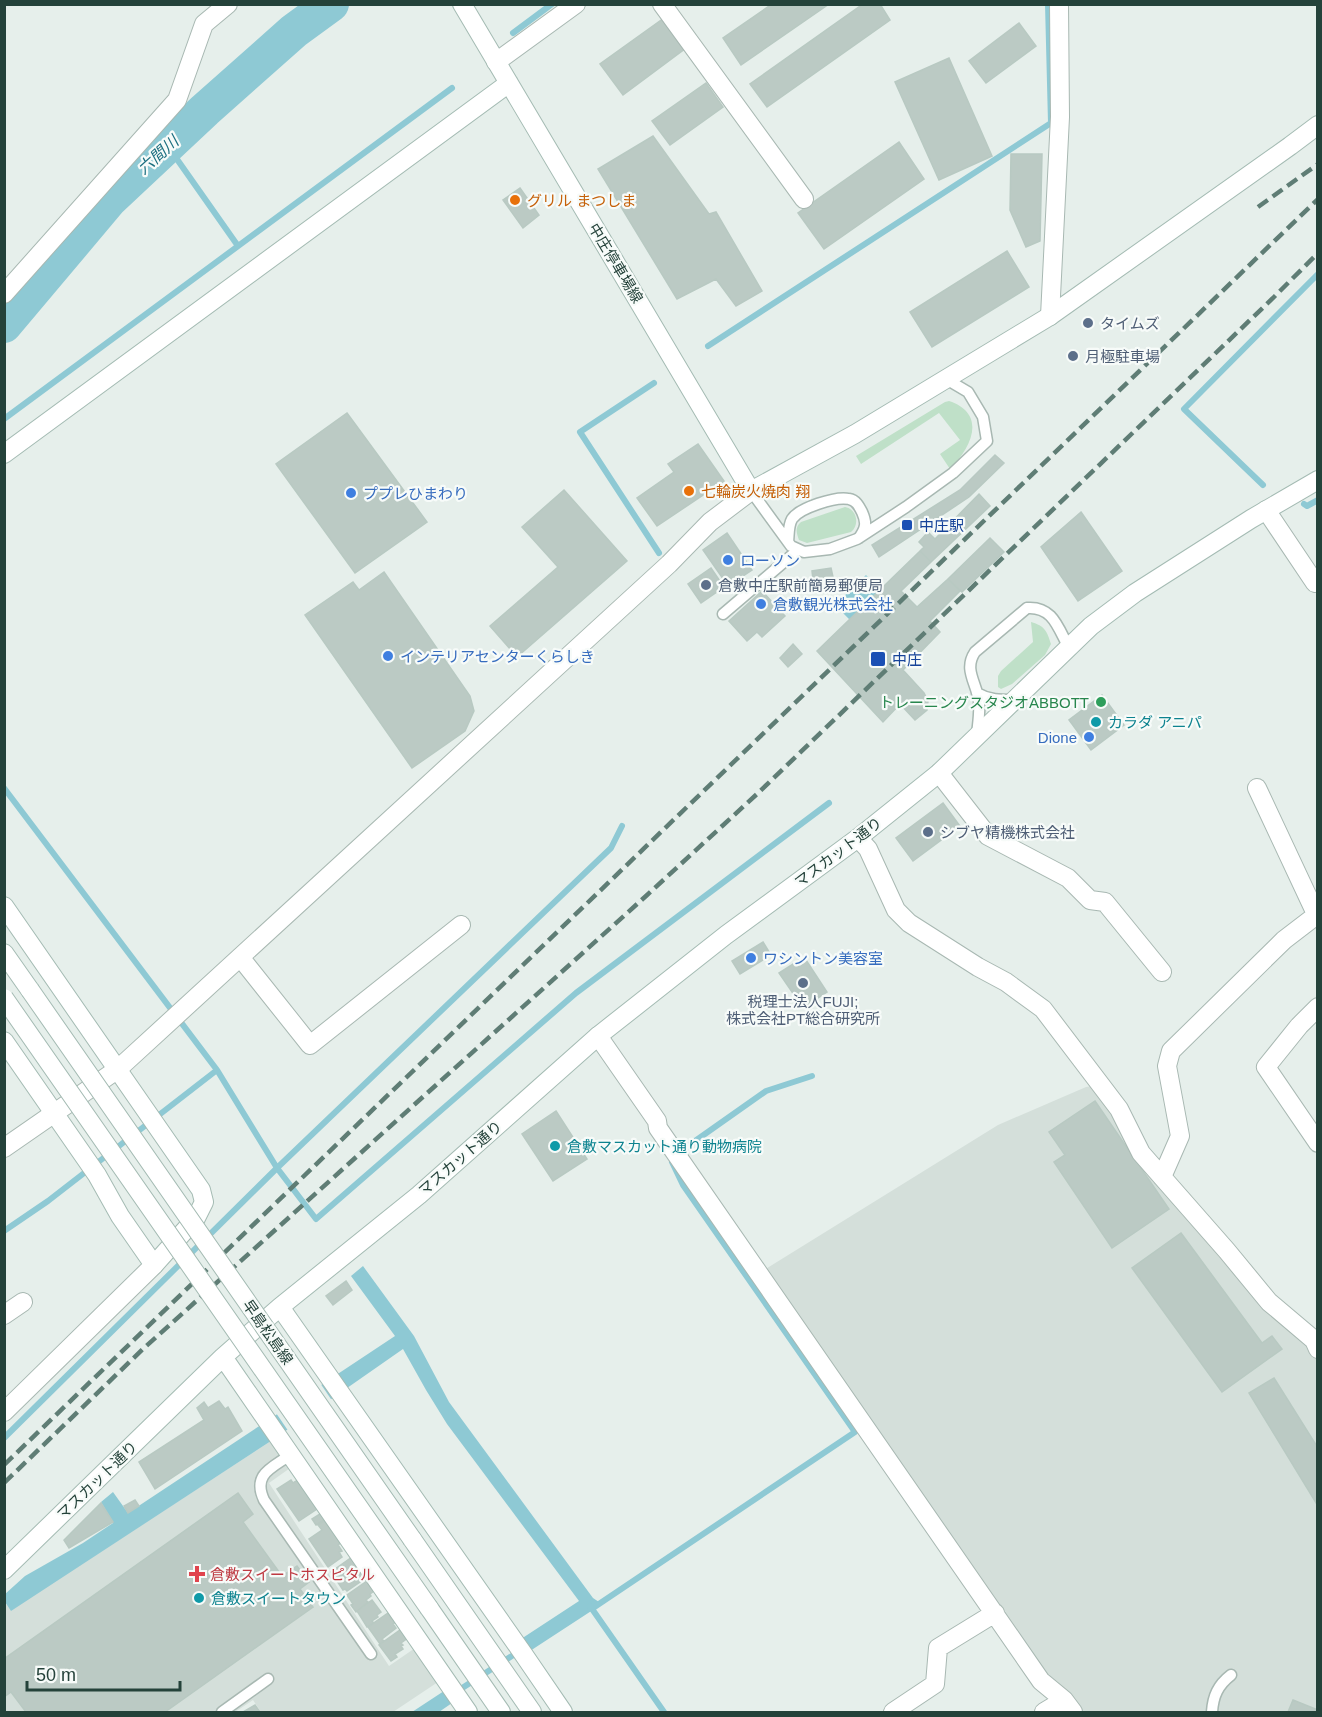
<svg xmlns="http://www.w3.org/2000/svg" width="1322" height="1717" font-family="Arial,'Noto Sans JP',sans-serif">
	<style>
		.built { fill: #d4dfda }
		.green { fill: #bfe0c8 }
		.water { fill: #8ec9d4 }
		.pier { fill: #e6efeb }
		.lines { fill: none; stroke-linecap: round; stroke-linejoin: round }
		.stream { stroke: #8ec9d4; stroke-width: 6 }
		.river { stroke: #8ec9d4; stroke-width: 36 }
		.building { fill: #bbcac4; stroke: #b8c9c2; stroke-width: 1.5 }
		.lane-casing { stroke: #a8b8b2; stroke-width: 13 }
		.street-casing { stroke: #a8b8b2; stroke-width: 20 }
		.secondary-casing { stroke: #a4bbb3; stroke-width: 20 }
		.lane { stroke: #fff; stroke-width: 10 }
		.street { stroke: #fff; stroke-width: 18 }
		.secondary { stroke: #fff; stroke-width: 18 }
		.rail { stroke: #5f7d75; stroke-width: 4.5; stroke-dasharray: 12 6; stroke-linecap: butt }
		.secondary-bridge-casing { stroke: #a4bbb3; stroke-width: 20; stroke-linecap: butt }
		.secondary-bridge { stroke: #fff; stroke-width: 18 }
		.food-dot { fill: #e8710a; stroke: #f7fbf9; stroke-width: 2 }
		.service-dot { fill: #5c6f8a; stroke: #f7fbf9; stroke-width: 2 }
		.shop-dot { fill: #3f7fe0; stroke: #f7fbf9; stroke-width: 2 }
		.transit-dot { fill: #1a4fb4; stroke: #f7fbf9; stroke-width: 2 }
		.leisure-dot { fill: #2e9e5b; stroke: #f7fbf9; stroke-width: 2 }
		.culture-dot { fill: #0f9aa8; stroke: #f7fbf9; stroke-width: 2 }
		.health-dot { fill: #e0444e; stroke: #f7fbf9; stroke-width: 2 }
		.labels { text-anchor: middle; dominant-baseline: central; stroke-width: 4.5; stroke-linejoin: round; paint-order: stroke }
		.food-label { font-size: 15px; fill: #c56008; stroke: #f7fbf9; text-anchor: start }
		.street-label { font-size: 15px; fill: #24423a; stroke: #f7fbf9 }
		.service-label { font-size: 15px; fill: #4e5e75; stroke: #f7fbf9; text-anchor: start }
		.shop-label { font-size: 15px; fill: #366cbe; stroke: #f7fbf9; text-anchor: start }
		.transit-label { font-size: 15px; fill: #164399; stroke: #f7fbf9; text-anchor: start }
		.leisure-label { font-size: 15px; fill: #27864d; stroke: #f7fbf9; text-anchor: end }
		.culture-label { font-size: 15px; fill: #0d838f; stroke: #f7fbf9; text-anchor: start }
		.health-label { font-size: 15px; fill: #be3a42; stroke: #f7fbf9; text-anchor: start }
		.water-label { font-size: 16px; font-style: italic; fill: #1c6f80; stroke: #f7fbf9 }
	</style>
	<rect width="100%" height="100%" fill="#e6efeb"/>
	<path class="built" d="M1093,1086L1115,1110L1312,1342L1317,1357V1712H1079L1054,1686L764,1270L998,1125L1086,1087Z
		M274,1439L293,1466L269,1483L389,1666L418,1646L441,1680L393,1712H261L253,1700L235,1712H5L4,1602L11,1610Z"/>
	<path class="green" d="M949,401C988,414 971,448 950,469L940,454L960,440L939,413L861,464L856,456L945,402Z
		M845,507C857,509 860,525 851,532L807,543L799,540C796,532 795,527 801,522Z
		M1031,622C1045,626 1047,631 1051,644L1045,655L1012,684L1001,689L998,687V676L1001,671L1033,642Z"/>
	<path class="water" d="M866,575L880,590L850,620L835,605Z
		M363,1266L414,1336L449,1402L593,1598L602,1604L530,1651L521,1639L579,1601L447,1424L426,1390L403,1349L274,1439L11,1611L5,1602L4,1595L25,1576L83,1543L113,1523L101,1502L113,1492L128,1513L395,1336L351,1276Z
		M444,1691L452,1703L439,1712H412Z"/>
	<path class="pier" d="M320,1383L333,1402L289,1432L276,1413Z"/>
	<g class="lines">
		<path class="stream" d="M513,33L552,4
			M167,145L238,246
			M708,346L1051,123L1048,4
			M654,383L580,432L659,553
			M4,419L452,88
			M1263,485L1184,409L1318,274
			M1304,504L1307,506L1318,500
			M4,788L217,1070L277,1168L4,1438
			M622,826L611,848L277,1168L316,1219L576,993L829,803
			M678,1153L766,1091L812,1076
			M4,1231L48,1201L217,1070
			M590,1606L664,1712
			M593,1608L855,1432L683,1185L672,1162
			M456,1692L518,1652"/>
		<path class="river" d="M4,325L110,199L205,110L294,31L331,4"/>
	</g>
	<path class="building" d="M772,4H829L741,65L723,38Z
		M863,4H880L890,20L767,107L750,84Z
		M664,18L686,48L623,95L600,64Z
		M1019,23L1036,46L986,83L969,61Z
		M949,58L992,156L939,180L895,82Z
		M706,83L723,107L670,145L652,121Z
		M653,136L709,214L716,212L762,291L736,306L716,279L677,299L598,169Z
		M899,142L924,179L824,249L798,213Z
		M1011,154H1042L1040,241L1026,247L1010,210Z
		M520,188L539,215L523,228L503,200Z
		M1007,251L1029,287L932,347L910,312Z
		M347,413L427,522L355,573L276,464Z
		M698,444L724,481L657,526L637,498L674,472L668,464Z
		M995,455L1004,463L969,497L879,557L872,545L960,490Z
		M564,490L627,561L517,657L490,626L558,567L522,527Z
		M979,494L990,506L931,562L920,551L924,547L919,542L928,532L935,539Z
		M1081,512L1122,571L1078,601L1041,547Z
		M727,533L752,570L728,586L703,550Z
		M990,538L1004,552L962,592L948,579Z
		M920,551L931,562L901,591L917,607L948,579L960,591L930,621L940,632L903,670L924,693L928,701L927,710L915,720L900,704L883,722L817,651Z
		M711,568L724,587L701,603L688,584Z
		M831,568L833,577L813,580L812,571Z
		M384,572L470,696L474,711L465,731L412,768L305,615L353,582L359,590Z
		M762,591L785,616L762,637L757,632L747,641L729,621Z
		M793,644L802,654L788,667L780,658Z
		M1102,695L1124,725L1091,750L1069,720Z
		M943,803L960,826L913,861L896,838Z
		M763,942L771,955L740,974L732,961Z
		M804,957L827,992L803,1008L779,973Z
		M1095,1101L1169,1209L1112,1248L1054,1162L1065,1155L1049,1132Z
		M556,1111L587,1159L553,1181L522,1134Z
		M1181,1233L1262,1343L1272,1336L1282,1349L1222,1392L1132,1268Z
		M346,1281L352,1290L333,1305L326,1296Z
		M1274,1378L1318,1448V1506L1249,1393Z
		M219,1401L225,1409L228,1407L242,1431L155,1489L139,1462L204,1420L197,1408L204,1402L208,1408Z
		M301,1478L320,1507L299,1521L277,1489L291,1480L293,1483Z
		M238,1493L253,1514L243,1522L282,1576L297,1566L309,1582L300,1589L313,1607L165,1712H26L11,1692L4,1697V1659Z
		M135,1500L139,1506L128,1513L124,1506Z
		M101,1503L113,1522L69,1548L64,1540Z
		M323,1512L327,1518L316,1525L312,1519Z
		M328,1518L342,1542L338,1545L342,1551L339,1552L342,1557L328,1567L309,1539L322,1530L318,1525Z
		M352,1557L364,1574L363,1577L359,1580L360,1582L347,1591L345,1589L343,1590L331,1572Z
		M367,1581L374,1591L370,1594L371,1596L366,1600L368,1602L356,1612L351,1605L353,1604L347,1595Z
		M372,1600L381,1612L377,1615L378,1617L372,1621L374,1623L367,1627L357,1611Z
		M388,1613L391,1618L394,1617L397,1621L393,1624L396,1628L382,1639L384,1641L380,1644L368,1627Z
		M400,1630L408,1638L401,1643L403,1645L401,1646L403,1649L395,1654L397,1657L391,1661L379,1645Z
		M1293,1700L1318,1710V1712H1288Z
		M255,1705L260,1712H243Z"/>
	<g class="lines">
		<defs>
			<path id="lane" d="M751,491L791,546L804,552L830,549L857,539L906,507L953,473L987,441L983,417L968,392L946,379
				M788,542C789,534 788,526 792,519C799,508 836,496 849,499C856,500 859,506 862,512C867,523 866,528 859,538
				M723,614L798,550
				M977,693C989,700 1000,700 1014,700
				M977,735C978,724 980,713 979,702C977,683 963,670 975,652L1027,608C1053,606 1058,628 1069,648
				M290,1455C272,1468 252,1474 264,1500L371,1654
				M222,1712L268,1679
				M1212,1712C1213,1696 1218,1685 1231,1675"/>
			<path id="street" d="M662,4L804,199
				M496,62L576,4
				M4,294L177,100L204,24L228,4
				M1050,316L1060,117L1059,4
				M1266,510L1315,583
				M939,773L988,836L1068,878L1090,900L1105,902L1162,972
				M1257,788L1316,914
				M858,838L868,849L896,910L909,923L978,967L1006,982L1043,1009L1119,1109L1141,1153L1227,1251L1269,1302L1314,1340L1318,1349
				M240,957L310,1045L461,925
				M1318,1007L1299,1026L1266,1067L1318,1143
				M598,1036L657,1121L658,1128L1041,1681L1064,1700L1073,1712
				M4,1148L118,1069L669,564L710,522L751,491
				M1162,1177L1180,1136L1167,1066L1171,1051L1284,940L1318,914
				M4,1315L23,1302
				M4,1412L154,1265
				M893,1712L935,1684L938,1648L995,1613
				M1044,1712L1064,1700"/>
			<path id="secondary" d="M462,4L751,491L855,434L1050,316L1290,146L1318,125
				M4,454L509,83
				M4,906L201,1190L204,1202L196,1218L154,1265L120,1216L97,1175L4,1041
				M4,953L30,990
				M280,1307L524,1655L563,1712
				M223,1357L468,1712
				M412,1539L532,1712
				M4,1570L223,1357L280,1307L419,1195L598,1036L726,935L858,838L939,773L1091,626L1135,593L1251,519L1318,480
				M429,1608L501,1712"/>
		</defs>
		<use href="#lane" class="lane-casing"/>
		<use href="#street" class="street-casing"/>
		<use href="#secondary" class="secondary-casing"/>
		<use href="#lane" class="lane"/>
		<use href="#street" class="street"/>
		<use href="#secondary" class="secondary"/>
		<path class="rail" d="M1258,207L1318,164
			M4,1465L1318,199
			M4,1483L143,1349L646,896L757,794L1274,297L1318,253"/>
		<defs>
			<path id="secondary-bridge" d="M30,990L412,1539
				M4,998L429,1608"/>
		</defs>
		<use href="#secondary-bridge" class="secondary-bridge-casing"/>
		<use href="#secondary-bridge" class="secondary-bridge"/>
	</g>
	<g class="food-dot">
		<circle cx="515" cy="200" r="6"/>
		<circle cx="689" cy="491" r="6"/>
	</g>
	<g class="service-dot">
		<circle cx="1088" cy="323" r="6"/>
		<circle cx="1073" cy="356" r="6"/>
		<circle cx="706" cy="585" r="6"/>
		<circle cx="928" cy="832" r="6"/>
		<circle cx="803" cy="983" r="6"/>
	</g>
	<g class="shop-dot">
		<circle cx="351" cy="493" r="6"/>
		<circle cx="728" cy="560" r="6"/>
		<circle cx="761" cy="604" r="6"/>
		<circle cx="388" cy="656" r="6"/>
		<circle cx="1089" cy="737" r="6"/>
		<circle cx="751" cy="958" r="6"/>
	</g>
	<g class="transit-dot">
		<rect x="901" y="519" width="12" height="12" rx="3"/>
		<rect x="870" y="651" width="16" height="16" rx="3"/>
	</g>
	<circle class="leisure-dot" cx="1101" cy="702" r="6"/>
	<g class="culture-dot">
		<circle cx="1096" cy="722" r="6"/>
		<circle cx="555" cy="1146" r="6"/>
		<circle cx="199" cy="1598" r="6"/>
	</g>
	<path class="health-dot" d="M194 1565h6v6h6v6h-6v6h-6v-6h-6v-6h6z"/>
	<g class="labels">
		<g class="food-label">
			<text x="527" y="200">グリル まつしま</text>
			<text x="701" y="491">七輪炭火焼肉 翔</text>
		</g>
		<g class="street-label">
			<text transform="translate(616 263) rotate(59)">中庄停車場線</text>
			<text transform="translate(838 852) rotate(-37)">マスカット通り</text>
			<text transform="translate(460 1158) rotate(-41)">マスカット通り</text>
			<text transform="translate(268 1332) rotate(55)">早島松島線</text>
			<text transform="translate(97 1480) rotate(-44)">マスカット通り</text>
		</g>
		<g class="service-label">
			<text x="1100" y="323">タイムズ</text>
			<text x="1085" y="356">月極駐車場</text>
			<text x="718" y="585">倉敷中庄駅前簡易郵便局</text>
			<text x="940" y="832">シブヤ精機株式会社</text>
			<text x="803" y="1001" text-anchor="middle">税理士法人FUJI;<tspan x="803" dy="17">株式会社PT総合研究所</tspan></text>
		</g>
		<g class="shop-label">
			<text x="363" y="493">ププレひまわり</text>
			<text x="740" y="560">ローソン</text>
			<text x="773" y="604">倉敷観光株式会社</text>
			<text x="400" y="656">インテリアセンターくらしき</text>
			<text x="1077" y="737" text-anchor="end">Dione</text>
			<text x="763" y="958">ワシントン美容室</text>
		</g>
		<g class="transit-label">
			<text x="919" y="525">中庄駅</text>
			<text x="892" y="659">中庄</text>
		</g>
		<g class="leisure-label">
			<text x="1089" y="702">トレーニングスタジオABBOTT</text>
		</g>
		<g class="culture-label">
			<text x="1108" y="722">カラダ アニパ</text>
			<text x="567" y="1146">倉敷マスカット通り動物病院</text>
			<text x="211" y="1598">倉敷スイートタウン</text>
		</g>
		<g class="health-label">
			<text x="210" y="1574">倉敷スイートホスピタル</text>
		</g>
		<g class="water-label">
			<text transform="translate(158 155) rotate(-42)">六間川</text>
		</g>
	</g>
	<rect width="1322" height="1717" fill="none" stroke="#24423a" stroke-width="12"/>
	<path d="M27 1681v9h153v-9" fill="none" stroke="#24423a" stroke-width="3"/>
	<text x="36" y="1681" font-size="18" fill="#24423a" stroke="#f7fbf9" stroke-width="4.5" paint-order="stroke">50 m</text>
</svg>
